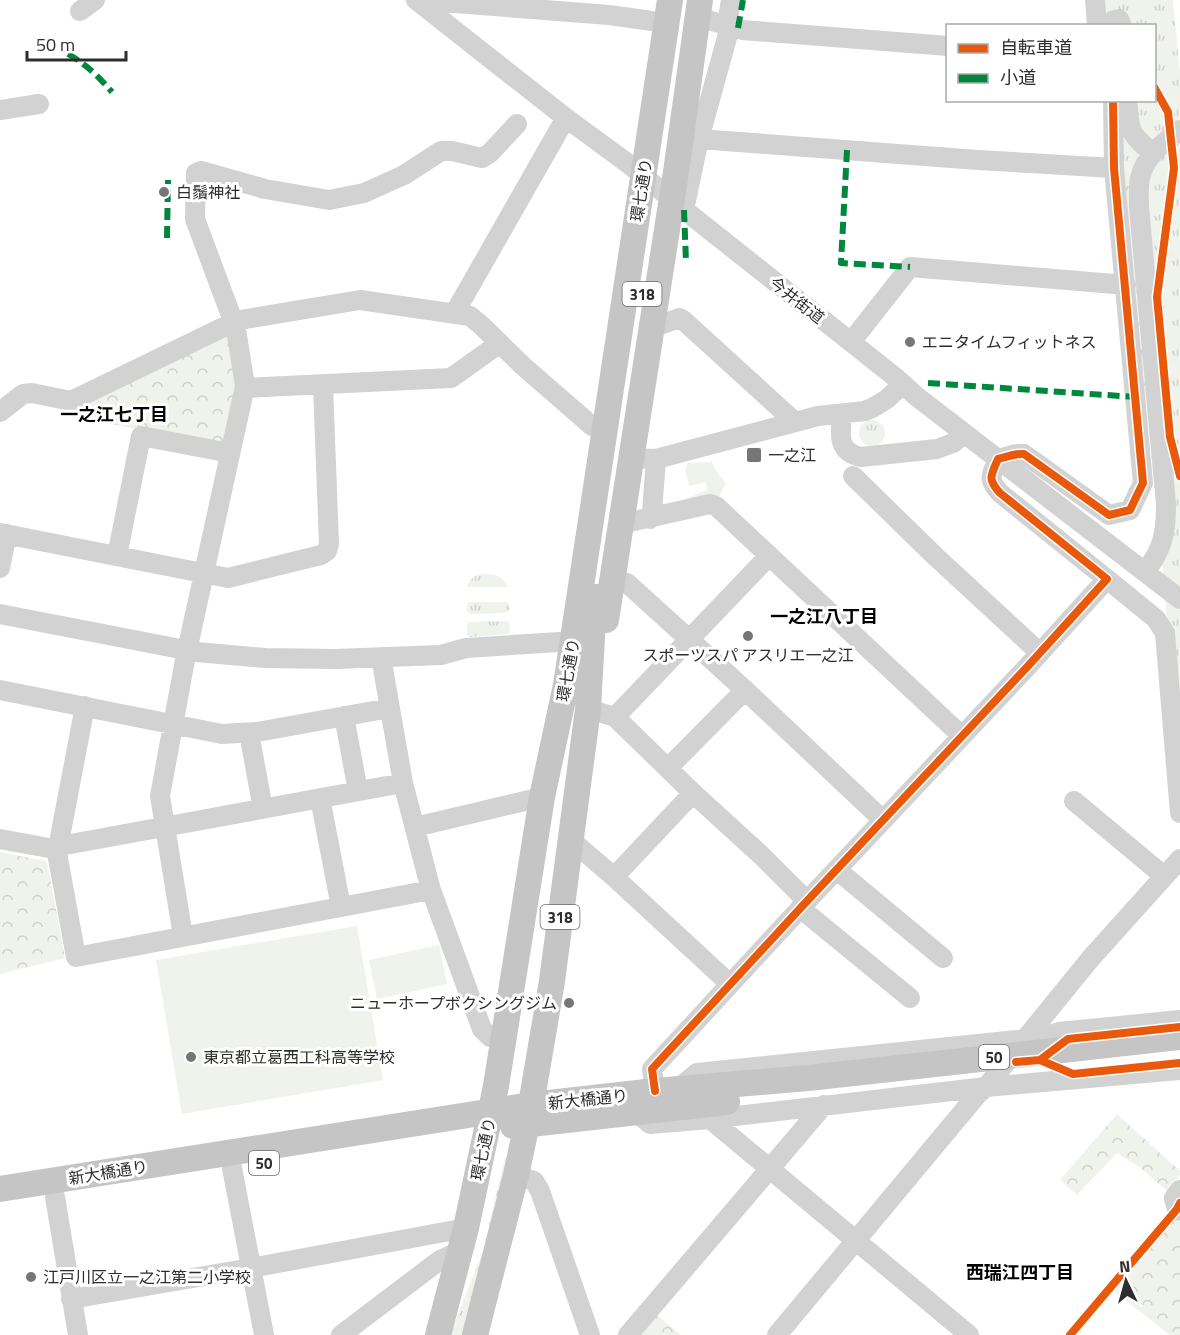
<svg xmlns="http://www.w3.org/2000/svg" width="1180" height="1335" font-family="'Titillium Web','Noto Sans JP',sans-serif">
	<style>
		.grass { fill: url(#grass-tufts) }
		.park { fill: url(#park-crowns) }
		.garden { fill: #eff3eb }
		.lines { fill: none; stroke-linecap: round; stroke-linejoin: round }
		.minor { stroke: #d2d2d2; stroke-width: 20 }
		.major { stroke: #c5c5c5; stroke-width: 26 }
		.quiet { stroke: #00873e; stroke-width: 6; stroke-dasharray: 12 6; stroke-linecap: butt }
		.cycleway-casing { stroke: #fff; stroke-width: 11 }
		.cycleway { stroke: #e8590c; stroke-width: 8 }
		.poi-dot { fill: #767676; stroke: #fff; stroke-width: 2 }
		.labels { text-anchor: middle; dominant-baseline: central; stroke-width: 6; stroke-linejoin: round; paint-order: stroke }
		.shield { fill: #fff; stroke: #6c6c6c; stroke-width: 1.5 }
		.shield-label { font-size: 15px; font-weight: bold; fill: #2d2d2d }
		.street-label { font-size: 16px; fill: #2d2d2d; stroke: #fff }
		.poi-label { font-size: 16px; fill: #2d2d2d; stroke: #fff; text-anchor: start }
		.neighbourhood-label { font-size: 18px; font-weight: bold; fill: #000; stroke: #fff }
	</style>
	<defs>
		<pattern id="grass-tufts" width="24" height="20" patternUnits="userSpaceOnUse" patternTransform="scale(1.5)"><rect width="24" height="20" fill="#eff3eb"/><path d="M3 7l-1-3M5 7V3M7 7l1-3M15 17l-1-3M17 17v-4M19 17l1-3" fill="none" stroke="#cdd1ca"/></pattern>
		<pattern id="park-crowns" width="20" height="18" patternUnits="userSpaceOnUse" patternTransform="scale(1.5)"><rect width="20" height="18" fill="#eff3eb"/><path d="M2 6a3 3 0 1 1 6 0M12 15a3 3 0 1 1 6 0" fill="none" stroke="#cdd1ca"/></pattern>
	</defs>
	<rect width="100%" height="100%" fill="#fff"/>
	<path class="grass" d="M1104,0H1173L1180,74V768L1159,529L1114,101L1154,100V26L1106,25Z
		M859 433a13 13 0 1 1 26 0a13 13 0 1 1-26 0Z
		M481,574C493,574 502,574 508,587H467C469,580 473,576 481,574Z
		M469,602H507L509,604L510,609L505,613L470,614L466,609Z
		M507,621L509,622L510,630L508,634L470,637L467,635V624L469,622Z
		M505,1157H512L467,1335H450L483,1251Z"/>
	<path class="park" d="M228,331L240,386L228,440L219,446L77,417L73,407Z
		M0,852L46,861L47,862L65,958L0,974Z
		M1117,1114L1180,1171V1175L1167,1191L1142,1169L1117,1153L1077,1195L1060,1180Z
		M1180,1208V1335H1170L1112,1290Z
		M652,1311L681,1335H633Z"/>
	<path class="garden" d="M712,462L716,471L726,483L718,499L684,500L707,490L706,482L689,486L685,470L688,463Z
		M357,926L383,1080L182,1114L156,960Z
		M439,945L447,984L377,999L369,960Z"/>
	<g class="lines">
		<path class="minor" d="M416,0L566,118L630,165L692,216L895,377L916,396L964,433L1180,599
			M1095,0L1097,26
			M80,11L95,0
			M431,12L442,2L609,15L652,21
			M698,17L742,30L948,46
			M1112,26L1114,20L1119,19L1122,26
			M1127,100C1130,133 1128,131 1152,153
			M0,110L39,104
			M699,139L978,160L1114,168
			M684,210L699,139L728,34L727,24L731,0
			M454,314L560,128L567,119
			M650,329L679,318L683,320L795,422
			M851,342L910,267L1126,285
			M245,388L451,378L500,343
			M0,412L23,394L32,393L71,401L234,322L246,319L360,300L470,316L482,326L523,366L592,426
			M842,414C840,434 837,452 861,457L937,449L953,443L964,433
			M631,458L656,459L818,416L865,411L874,407L887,399L903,384
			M853,476L936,557L1040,653
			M650,519L652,512L656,459
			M621,524L710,504L716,506L962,736
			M0,533L228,578L321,555L327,551L329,544L323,385
			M117,556L141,436L230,453
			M0,568L7,534
			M1145,572C1163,549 1166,533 1166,504L1139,207C1139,197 1138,187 1140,178C1145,156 1163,143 1180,130
			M612,579L627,583L745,690L883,820
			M1107,579L1156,619L1165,633L1180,813
			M0,614L196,652L265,658L335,659L441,655L466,648L559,642
			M381,657L403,783L431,890L482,1029L490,1037L504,1039
			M0,690L222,734L257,732L390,708
			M85,706L57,853L76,957L431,890
			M588,709L615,717L693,793L762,856L807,901
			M344,716L358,791
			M615,717L769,556
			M249,733L263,809
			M668,768L745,690
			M320,798L341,907
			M1074,801L1164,876
			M415,827L542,797
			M0,839L49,848L403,783
			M571,840L614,877L730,984
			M837,870L943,958
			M614,877L693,793
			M800,908L910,998
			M183,936L160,796L185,660L245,386L236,329L195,219L196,173L201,171L265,189L329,200L364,193L404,175L441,151H452L482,158L490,153L517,124
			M678,1089L697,1073L1025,1039L1044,1037L1059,1032L1180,1020
			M655,1091L652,1069L807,901L1028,666L1107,579L1000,493C987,479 991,475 998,459C1007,457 1015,453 1024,454L1109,515L1130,510L1143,483L1114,168L1113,100
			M636,1112L650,1124L710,1119L986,1087L1180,1070
			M710,1119L969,1335
			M232,1168L264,1335
			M516,1175L534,1181L540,1191L590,1335
			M55,1197L78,1335
			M1177,1209L1174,1198L1180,1190
			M71,1299L251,1268L466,1228
			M341,1335L440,1260L460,1251
			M628,1335L824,1105
			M777,1335L977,1095L986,1087L1091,958L1180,859"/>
		<path class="major" d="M606,620L676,172L700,0
			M513,1126L727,1102
			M0,1189L531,1105L655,1091L808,1078L1180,1037
			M438,1335L466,1228L496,1086L542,797L566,685L670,0
			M475,1335L516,1175L531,1105L552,981L588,709L593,619L596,597"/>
		<path class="quiet" d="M738,28L743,0
			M68,54C86,64 99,77 112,92
			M847,150L841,263L910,267
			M684,210L686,262
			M167,238L168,180
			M928,383L1136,397"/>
		<defs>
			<path id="cycleway" d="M1154,87L1168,112L1174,168L1157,297L1170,437L1180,476
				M1040,1060L1068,1039L1180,1027
				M1016,1062L1040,1060L1073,1074L1180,1063
				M655,1091L652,1069L807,901L1028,666L1107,579L1000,493C987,479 991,475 998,459C1007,457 1015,453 1024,454L1109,515L1130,510L1143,483L1114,168L1113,100
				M1070,1335L1177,1209L1180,1203"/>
		</defs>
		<use href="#cycleway" class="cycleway-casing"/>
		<use href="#cycleway" class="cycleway"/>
	</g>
	<g class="poi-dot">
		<circle cx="164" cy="192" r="6"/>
		<circle cx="910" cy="342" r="6"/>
		<rect x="746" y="447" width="16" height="16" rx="3"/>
		<circle cx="748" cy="636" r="6"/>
		<circle cx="569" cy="1003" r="6"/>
		<circle cx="191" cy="1057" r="6"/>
		<circle cx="31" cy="1277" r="6"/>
	</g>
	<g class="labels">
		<g class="shield">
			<rect x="622.5" y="282" width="39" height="24" rx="4.5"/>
			<rect x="540.5" y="905" width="39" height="24" rx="4.5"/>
			<rect x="979" y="1045" width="30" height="24" rx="4.5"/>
			<rect x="249" y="1151" width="30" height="24" rx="4.5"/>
		</g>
		<g class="shield-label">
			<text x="642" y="294">318</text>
			<text x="560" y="917">318</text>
			<text x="994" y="1057">50</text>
			<text x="264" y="1163">50</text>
		</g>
		<g class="street-label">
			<text transform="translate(641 190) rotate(-81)">環七通り</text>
			<text transform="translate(797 300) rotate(38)">今井街道</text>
			<text transform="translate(568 670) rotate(-80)">環七通り</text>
			<text transform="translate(588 1099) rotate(-6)">新大橋通り</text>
			<text transform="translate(483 1149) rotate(-78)">環七通り</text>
			<text transform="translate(108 1172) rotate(-9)">新大橋通り</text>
		</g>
		<g class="poi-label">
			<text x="176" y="192">白鬚神社</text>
			<text x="922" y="342">エニタイムフィットネス</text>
			<text x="768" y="455">一之江</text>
			<text x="748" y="655" text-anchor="middle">スポーツスパ アスリエ一之江</text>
			<text x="557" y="1003" text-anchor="end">ニューホープボクシングジム</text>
			<text x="203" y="1057">東京都立葛西工科高等学校</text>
			<text x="43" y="1277">江戸川区立一之江第二小学校</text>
		</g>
		<g class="neighbourhood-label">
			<text x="114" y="414">一之江七丁目</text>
			<text x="824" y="616">一之江八丁目</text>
			<text x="1020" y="1272">西瑞江四丁目</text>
		</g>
	</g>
	<rect x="946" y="24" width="210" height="78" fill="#ffffff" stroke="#ababab" stroke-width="1.5"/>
	<rect x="958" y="44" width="30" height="9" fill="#e8590c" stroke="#ababab" stroke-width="1.5"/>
	<text x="1000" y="54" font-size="18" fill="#2d2d2d">自転車道</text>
	<rect x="958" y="74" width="30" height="9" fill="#00873e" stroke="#ababab" stroke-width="1.5"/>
	<text x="1000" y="84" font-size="18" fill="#2d2d2d">小道</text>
	<g transform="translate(1126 1281) rotate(355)" stroke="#ffffff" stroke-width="4.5" paint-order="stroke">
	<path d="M0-4.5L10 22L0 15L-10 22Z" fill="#2d2d2d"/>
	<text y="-9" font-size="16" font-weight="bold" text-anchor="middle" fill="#2d2d2d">N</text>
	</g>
	<path d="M27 51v9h99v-9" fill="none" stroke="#2d2d2d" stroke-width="3"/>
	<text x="36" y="51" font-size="18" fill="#2d2d2d" stroke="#ffffff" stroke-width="4.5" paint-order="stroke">50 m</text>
</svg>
